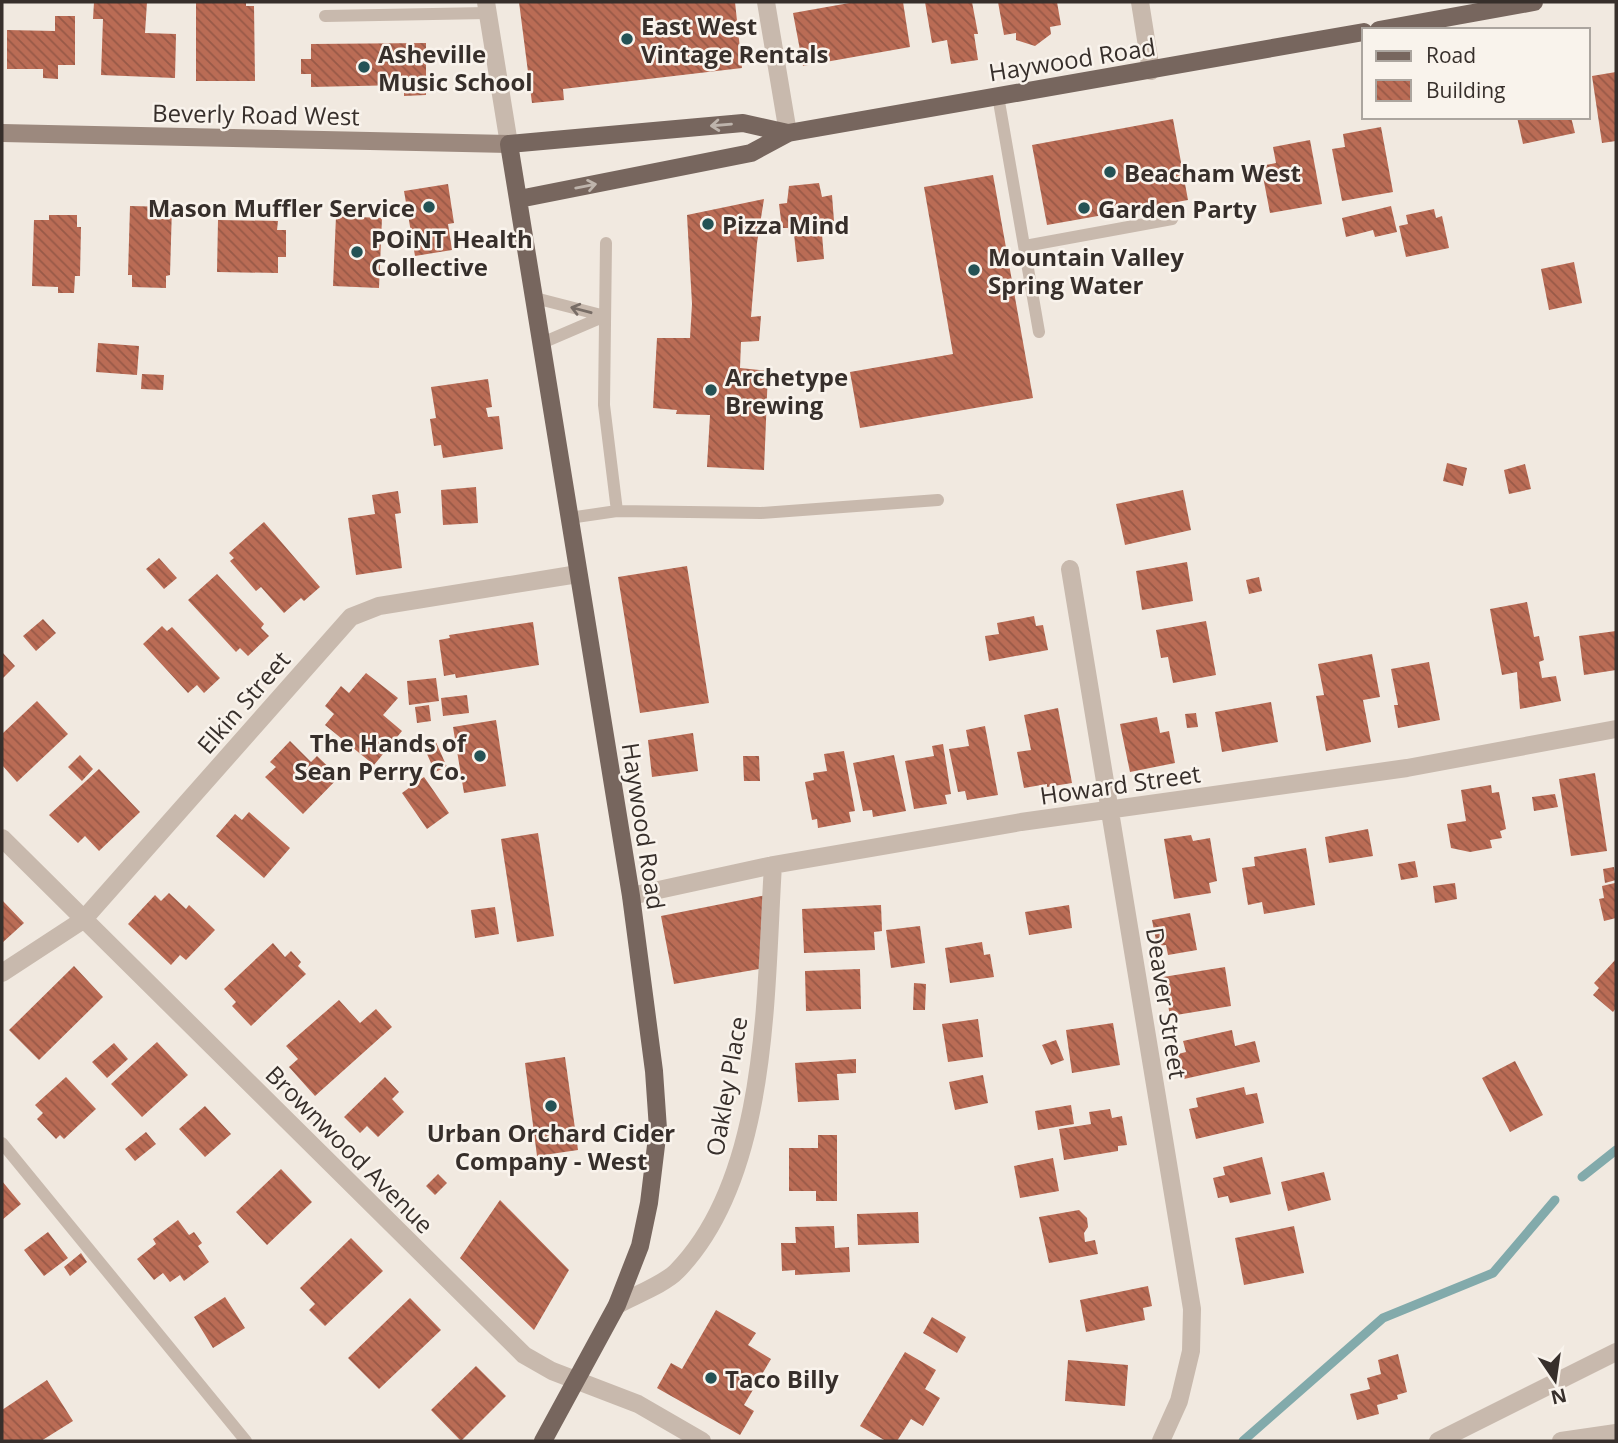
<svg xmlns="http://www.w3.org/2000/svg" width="1618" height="1443" font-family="'Open Sans',sans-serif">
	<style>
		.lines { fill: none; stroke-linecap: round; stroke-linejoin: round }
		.stream { stroke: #82aaab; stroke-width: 9 }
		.building { fill: url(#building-back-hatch) }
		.lane { stroke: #c8b9ad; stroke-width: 12 }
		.street { stroke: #c8b9ad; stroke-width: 18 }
		.secondary { stroke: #9c897e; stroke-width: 18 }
		.primary { stroke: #77665e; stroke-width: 18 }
		.oneway { stroke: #beb4ac }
		.oneway2 { stroke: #786d66 }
		.poi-dot { fill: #245255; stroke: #f9f3ec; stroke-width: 2.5 }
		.labels { text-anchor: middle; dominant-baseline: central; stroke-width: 5; stroke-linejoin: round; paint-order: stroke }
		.poi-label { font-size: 24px; font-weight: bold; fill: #372f2b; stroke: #f9f3ec; text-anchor: start }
		.street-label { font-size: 24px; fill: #372f2b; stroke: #f9f3ec }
	</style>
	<defs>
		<pattern id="building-back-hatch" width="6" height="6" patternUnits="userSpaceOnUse" patternTransform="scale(1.75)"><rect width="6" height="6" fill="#ba6c55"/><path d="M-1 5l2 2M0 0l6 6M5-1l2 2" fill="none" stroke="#985947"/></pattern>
	</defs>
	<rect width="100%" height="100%" fill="#f1e9e0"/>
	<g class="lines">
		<path class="stream" d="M1582,1177L1616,1150
			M1243,1441L1383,1318L1493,1273L1555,1200"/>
	</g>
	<path class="building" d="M94,2H147L145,33L176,34L175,78L101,75L103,19H93Z
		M196,2H246V6H254L255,81H196Z
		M519,2H735L742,68L563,89L564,100L532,103Z
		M855,2H903L910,47L803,66L793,13Z
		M925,2H972L978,34H974L978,60L951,64L947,40L932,43Z
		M998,2H1057L1061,25L1050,27L1051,34L1035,46L1016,40V33L1004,35Z
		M55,16H75V65H58V79L43,78V69H7V30L55,31Z
		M426,43V95L404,96V85L311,87V74H301V59H311V44Z
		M1616,72V141L1602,143L1592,76Z
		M1517,117H1571L1575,133L1523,144Z
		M1173,119L1188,200L1047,225L1032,145Z
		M1381,127L1393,192L1342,201L1332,149L1345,147L1343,134Z
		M1310,140L1322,204L1270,213L1261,166L1276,163L1273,147Z
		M993,175L1033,398L860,428L850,372L953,354L924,187Z
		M819,183L822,197L832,195L834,221L826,222L827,234H822L824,259L797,262L794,234L789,235L788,228H782L779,204L787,203L789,186Z
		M448,184L454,223L448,224L452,250L415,256L404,191Z
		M764,199L757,243L751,317L761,316L759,341L741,342L740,368L768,371L764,470L707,467L710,415L676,414L677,410L653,408L657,338H690L692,304L687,215Z
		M130,206L172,207L170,275L166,276V288L132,287V275H128Z
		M1391,206L1397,232L1375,237L1373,230L1346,237L1342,218Z
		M1434,209L1436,218L1442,216L1449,248L1406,257L1399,226L1408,224L1406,215Z
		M49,215H77V227H81L80,276H75L74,293H58V287L32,286L34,220H49Z
		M336,216L382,218L379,288L333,286Z
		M218,220L278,221L277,230H286V257H278V273L217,272Z
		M1574,262L1582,303L1549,310L1541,269Z
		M98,343L139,346L137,375L96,372Z
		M142,374L164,375L163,390L141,389Z
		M488,379L492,407L486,408L488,417L499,416L503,449L443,458L441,445L434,446L430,419L436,418L431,387Z
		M1447,463L1467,468L1463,486L1443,481Z
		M1525,464L1531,489L1509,494L1504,470Z
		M476,487L478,523L443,525L441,490Z
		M1183,490L1191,530L1125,545L1116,504Z
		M398,491L401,513L395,514L402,568L356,575L348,518L375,514L372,495Z
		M264,522L320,587L304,601L301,598L284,613L261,587L256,591L230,561L234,558L229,553Z
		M159,558L177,578L164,589L146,569Z
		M1187,562L1193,601L1142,610L1136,571Z
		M687,566L709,703L640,713L618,577Z
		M217,574L264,624L261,628L269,636L248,656L240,648L236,652L188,600Z
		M1259,577L1262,591L1249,594L1246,580Z
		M1527,602L1534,637L1539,636L1544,660L1539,662L1542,678L1556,676L1561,701L1520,709L1517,672L1502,675L1490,609Z
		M1034,616L1036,626L1043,625L1048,650L989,661L985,636L999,634L997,623Z
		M43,619L56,633L36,651L23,636Z
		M1206,621L1216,675L1173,683L1168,657L1161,658L1156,630Z
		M533,622L539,665L456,678L455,674L444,676L439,640L450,638L449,635Z
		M162,626L167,631L172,627L220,678L204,693L197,685L188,693L143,644Z
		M1616,631V670L1584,675L1579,636Z
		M2,652L15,666L2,679Z
		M1372,654L1380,697L1363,700L1371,742L1326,751L1316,696L1324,695L1318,664Z
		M1429,662L1440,720L1398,728L1394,705H1398L1391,669Z
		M366,673L398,698L383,715L402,731L374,765L325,725L334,714L325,706L341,686L349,693Z
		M436,678L439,701L409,705L407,681Z
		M467,695L469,713L443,716L441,698Z
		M37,701L68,734L17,782L2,765V734Z
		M1271,702L1278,742L1222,752L1215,712Z
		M429,705L431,721L417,723L415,707Z
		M1058,708L1072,783L1047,787V784L1024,788L1017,752L1031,750L1024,715Z
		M1196,713L1198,727L1187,728L1185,714Z
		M1157,717L1160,733L1169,731L1175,763L1130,772L1120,724Z
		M496,720L506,786L464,793L453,727Z
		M985,726L998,795L967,800L965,791L958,792L949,749L969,746L966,730Z
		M693,733L698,771L652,777L648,740Z
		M435,740L447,767L435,772L423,745Z
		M290,741L311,762L317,756L339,777L303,814L265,777L276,767L270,762Z
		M943,744L951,794L945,795L947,804L914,809L905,761L934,756L932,746Z
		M844,751L855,811L849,812L851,822L818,828L817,819L812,820L805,782L814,780L813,773L827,771L824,754Z
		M80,755L93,769L82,781L68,767Z
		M894,755L906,811L873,817L872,810L863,811L853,763Z
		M743,756H759L760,781H744Z
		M99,769L140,812L99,851L85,836L78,843L49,815Z
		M1595,773L1607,851L1571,856L1559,779Z
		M424,777L449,813L427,829L402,793Z
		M1491,785L1492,793L1499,792L1506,829L1500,831L1502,838L1490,840L1492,848L1470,852L1451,848L1447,824L1466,821L1461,790Z
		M1555,794L1558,807L1534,811L1532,797Z
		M249,812L290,848L264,878L216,836L235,814L242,820Z
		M1368,829L1373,856L1329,863L1325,837Z
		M538,833L554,936L517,942L501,839Z
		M1191,835L1193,841L1210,838L1217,881L1209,883L1211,893L1174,899L1164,839Z
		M1306,848L1315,905L1264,914L1262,902L1248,905L1242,868L1255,866L1254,857Z
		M1415,861L1418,877L1401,880L1398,864Z
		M1614,867L1616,880L1605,883L1603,869Z
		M1455,883L1457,899L1435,903L1433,886Z
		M1615,883L1616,918L1604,921L1599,899L1604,898L1602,886Z
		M169,893L186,909L189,905L215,930L186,960L180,955L171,965L128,924L155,895L161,901Z
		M766,895L759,969L674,984L661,916Z
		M2,900L24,923L2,943Z
		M881,905L882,931L874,932L875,950L804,953L802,909Z
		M1069,905L1072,928L1029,935L1025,912Z
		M495,907L499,934L475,938L471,910Z
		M1190,913L1197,950L1168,955L1166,945L1157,946L1152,920Z
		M920,926L925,963L891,968L886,930Z
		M982,942L984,955L990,954L994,977L950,983L945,948Z
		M273,943L285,957L291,951L301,962L298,966L306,974L251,1026L232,1006L236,1002L224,989Z
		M1616,959V1008L1613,1012L1593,995L1599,988L1594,983Z
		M74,966L103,997L39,1060L9,1030Z
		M1225,967L1231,1006L1170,1016L1163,977Z
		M860,969L861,1009L806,1011L805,971Z
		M914,983L926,984L925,1010H913Z
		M339,1000L360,1023L376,1009L392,1027L315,1096L289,1067L298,1059L286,1046Z
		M978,1019L983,1057L948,1062L942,1024Z
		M1113,1023L1120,1065L1072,1073L1066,1030Z
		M1232,1030L1235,1046L1255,1041L1260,1062L1184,1079L1178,1054L1186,1052L1183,1041Z
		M1056,1040L1064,1060L1051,1065L1042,1045Z
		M157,1042L188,1075L142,1117L111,1084Z
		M114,1043L128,1059L107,1078L92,1062Z
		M565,1057L578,1150L537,1156L525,1063Z
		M856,1059V1073L837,1074L839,1100L798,1102L795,1063Z
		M1515,1061L1543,1115L1510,1132L1482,1078Z
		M983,1075L988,1103L955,1110L949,1082Z
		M66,1077L96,1109L64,1139L60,1135L56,1139L37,1119L43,1113L35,1105Z
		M385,1077L399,1092L392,1099L404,1112L378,1137L367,1126L360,1133L344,1117Z
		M1244,1087L1246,1095L1257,1093L1264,1123L1196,1139L1189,1109L1198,1107L1196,1098Z
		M1071,1105L1074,1124L1038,1130L1035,1111Z
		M205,1106L231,1134L205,1157L179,1129Z
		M1110,1109L1112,1118L1122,1116L1127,1145L1118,1146V1151L1064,1160L1059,1129L1091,1124L1089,1112Z
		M146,1132L156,1144L135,1161L125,1149Z
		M818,1135H837V1201H816V1191H789V1148H818Z
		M1262,1157L1271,1194L1230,1203L1228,1196L1218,1198L1213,1178L1225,1175L1223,1167Z
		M1053,1158L1059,1191L1020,1198L1014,1166Z
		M281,1169L312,1202L267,1245L236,1212Z
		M1324,1172L1331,1200L1288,1211L1281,1182Z
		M438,1174L447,1183L435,1195L426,1186Z
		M2,1181L21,1204L2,1220Z
		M500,1200L569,1270L534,1330L460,1258Z
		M1079,1210L1087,1218L1088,1227L1084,1233L1085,1242L1095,1240L1098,1254L1049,1263L1039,1217Z
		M918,1212L919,1243L858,1245L857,1214Z
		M178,1220L189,1235L194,1232L202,1243L198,1246L209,1262L184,1281L180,1275L170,1282L163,1273L154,1280L137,1259L156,1244L153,1239Z
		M834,1226L835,1248L849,1247L850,1272L795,1275V1270L782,1271L781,1243H796L795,1227Z
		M1294,1226L1304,1273L1244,1285L1235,1238Z
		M48,1232L68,1258L44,1276L24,1250Z
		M351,1238L383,1271L325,1326L309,1310L315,1304L300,1288Z
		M81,1253L87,1262L70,1276L64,1267Z
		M1148,1286L1152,1306L1143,1308L1145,1320L1086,1332L1080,1300Z
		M225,1297L245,1328L213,1348L194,1317Z
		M410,1298L441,1330L379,1389L348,1358Z
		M716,1310L756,1333L748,1345L771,1359L744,1405L754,1411L740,1435L657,1388L671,1363L682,1369Z
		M932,1317L966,1337L957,1353L923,1333Z
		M905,1352L936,1370L925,1389L940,1398L923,1426L911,1419L897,1441H886L860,1426Z
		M1398,1354L1407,1392L1397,1395L1398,1399L1377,1405L1379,1414L1357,1420L1350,1394L1370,1389L1367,1378L1381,1374L1378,1360Z
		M1068,1360L1128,1365L1125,1406L1065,1401Z
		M476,1366L506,1396L461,1441L431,1410Z
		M47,1380L73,1421L41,1441H2V1410Z"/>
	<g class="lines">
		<path class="lane" d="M325,16L487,13
			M998,96L1039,332
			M606,243L604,405L617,511
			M1025,246L1172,219
			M535,298L605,316L542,343
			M569,518L617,511L761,513L938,500
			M2,1143L246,1441"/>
		<path class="street" d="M486,2L509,144
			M766,2L788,133
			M1140,2L1151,71
			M1070,569L1192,1309L1191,1351L1179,1401L1161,1441
			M2,838L524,1355L552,1371L638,1404L702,1441
			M631,896L773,865L1021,822L1407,768L1616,729
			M2,973L83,920L351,617L379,606L578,574
			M617,1305C633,1296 665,1284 677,1271C770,1176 765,990 773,865
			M1438,1441L1616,1352
			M1561,1441L1616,1433"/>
		<path class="secondary" d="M2,133L509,144"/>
		<path class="primary" d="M1379,30L1534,2
			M519,199L751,153L788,133L1364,32
			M543,1441L617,1305L640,1246L649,1203L658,1129L654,1071L631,896L509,144L743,123L788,133"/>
	</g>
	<defs><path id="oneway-shaft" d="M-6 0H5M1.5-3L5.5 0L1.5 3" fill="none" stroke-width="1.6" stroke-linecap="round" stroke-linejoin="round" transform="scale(1.75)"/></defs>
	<g class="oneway">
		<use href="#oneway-shaft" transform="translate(721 125) rotate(175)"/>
		<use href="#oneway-shaft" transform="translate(586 186) rotate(-11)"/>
	</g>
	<use class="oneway2" href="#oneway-shaft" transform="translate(581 310) rotate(-165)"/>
	<g class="poi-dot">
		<circle cx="627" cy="39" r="7"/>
		<circle cx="364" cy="67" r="7"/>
		<circle cx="1110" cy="172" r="7"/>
		<circle cx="429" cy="207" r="7"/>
		<circle cx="1084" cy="208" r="7"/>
		<circle cx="708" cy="224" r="7"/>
		<circle cx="357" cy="252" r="7"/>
		<circle cx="974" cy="270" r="7"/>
		<circle cx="711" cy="390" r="7"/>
		<circle cx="480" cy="756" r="7"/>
		<circle cx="551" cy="1106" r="7"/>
		<circle cx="711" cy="1378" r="7"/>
	</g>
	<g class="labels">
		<g class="poi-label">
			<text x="641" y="25">East West<tspan x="641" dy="28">Vintage Rentals</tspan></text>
			<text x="378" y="53">Asheville<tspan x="378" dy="28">Music School</tspan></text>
			<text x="1124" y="172">Beacham West</text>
			<text x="415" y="207" text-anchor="end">Mason Muffler Service</text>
			<text x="1098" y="208">Garden Party</text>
			<text x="722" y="224">Pizza Mind</text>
			<text x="371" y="238">POiNT Health<tspan x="371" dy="28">Collective</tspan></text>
			<text x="988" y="256">Mountain Valley<tspan x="988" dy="28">Spring Water</tspan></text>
			<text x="725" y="376">Archetype<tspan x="725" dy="28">Brewing</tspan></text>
			<text x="466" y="742" text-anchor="end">The Hands of<tspan x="466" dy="28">Sean Perry Co.</tspan></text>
			<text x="551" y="1132" text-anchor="middle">Urban Orchard Cider<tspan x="551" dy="28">Company - West</tspan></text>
			<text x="725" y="1378">Taco Billy</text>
		</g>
		<g class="street-label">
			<text transform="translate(1072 59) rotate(-9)">Haywood Road</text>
			<text transform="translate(256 114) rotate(1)">Beverly Road West</text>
			<text transform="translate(243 702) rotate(-49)">Elkin Street</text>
			<text transform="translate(1120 784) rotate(-8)">Howard Street</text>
			<text transform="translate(644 826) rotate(81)">Haywood Road</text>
			<text transform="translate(1167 1003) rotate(81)">Deaver Street</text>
			<text transform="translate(726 1086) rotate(-80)">Oakley Place</text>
			<text transform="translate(350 1149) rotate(45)">Brownwood Avenue</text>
		</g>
	</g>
	<rect width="1618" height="1443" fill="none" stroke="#372f2b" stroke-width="7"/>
	<rect x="1362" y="28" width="228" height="91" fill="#f9f3ec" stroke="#aba59f" stroke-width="2"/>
	<rect x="1376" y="51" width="35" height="10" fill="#77665e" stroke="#aba59f" stroke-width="2"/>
	<text x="1426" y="63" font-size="21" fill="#372f2b">Road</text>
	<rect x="1376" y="80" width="35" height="21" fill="url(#building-back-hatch)" stroke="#aba59f" stroke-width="2"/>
	<text x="1426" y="98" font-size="21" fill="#372f2b">Building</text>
	<g transform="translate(1555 1380) rotate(167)" stroke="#f9f3ec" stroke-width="5" paint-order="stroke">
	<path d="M0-5L12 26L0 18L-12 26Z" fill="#372f2b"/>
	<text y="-10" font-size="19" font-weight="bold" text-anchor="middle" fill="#372f2b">N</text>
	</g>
</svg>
